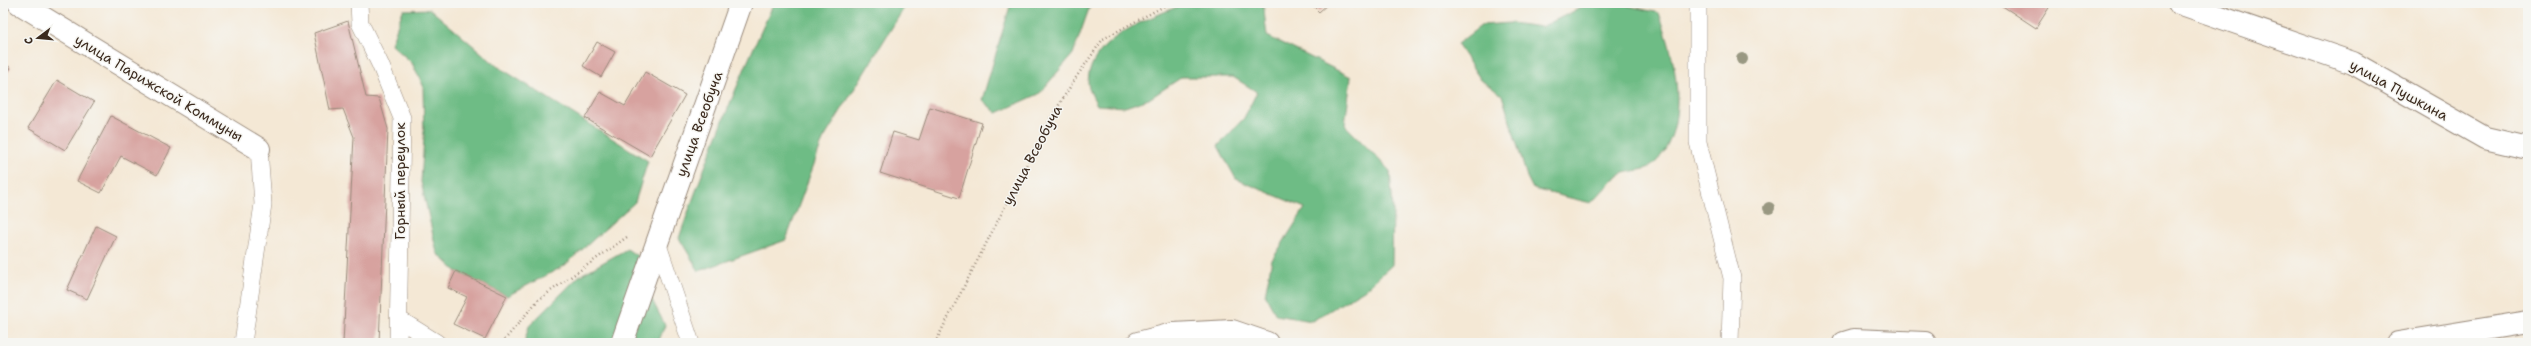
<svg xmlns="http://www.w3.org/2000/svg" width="2531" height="346" font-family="'Shantell Sans',sans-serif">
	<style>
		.forest { fill: #6ebc85; stroke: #547352 }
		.building { fill: #d7a29f }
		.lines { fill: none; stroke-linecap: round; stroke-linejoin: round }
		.service-casing { stroke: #98897a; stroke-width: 18 }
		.minor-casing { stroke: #98897a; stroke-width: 24 }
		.path { stroke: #98897a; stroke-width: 2.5; stroke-dasharray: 1 3; stroke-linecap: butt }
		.service { stroke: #fff; stroke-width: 17 }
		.minor { stroke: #fff; stroke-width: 22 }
		.tree { fill: #999882 }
		.labels { text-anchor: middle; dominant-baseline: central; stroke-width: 3; stroke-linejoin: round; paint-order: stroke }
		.street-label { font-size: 14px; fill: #3b2a1e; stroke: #f6f6f2 }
	</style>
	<rect width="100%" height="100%" fill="#f6f6f2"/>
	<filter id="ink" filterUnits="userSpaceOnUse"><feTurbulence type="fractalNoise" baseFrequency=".025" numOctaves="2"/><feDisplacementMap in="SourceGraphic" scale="8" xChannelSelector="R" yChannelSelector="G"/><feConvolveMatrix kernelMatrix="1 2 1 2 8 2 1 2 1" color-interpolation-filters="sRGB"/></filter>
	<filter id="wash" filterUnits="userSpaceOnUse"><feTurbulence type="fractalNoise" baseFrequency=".012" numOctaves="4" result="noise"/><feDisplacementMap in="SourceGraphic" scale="16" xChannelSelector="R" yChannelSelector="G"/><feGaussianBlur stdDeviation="0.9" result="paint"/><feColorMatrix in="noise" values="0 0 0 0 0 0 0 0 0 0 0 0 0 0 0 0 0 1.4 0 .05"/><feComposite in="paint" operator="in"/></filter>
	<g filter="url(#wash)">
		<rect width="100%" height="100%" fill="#f4e8d5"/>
		<path class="forest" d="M774,3H907L823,140L786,240L699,271L679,238C707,158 738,80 774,3Z
			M1011,3H1091L1073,54L1039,94L997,113L982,100Z
			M1187,3H1263L1267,36L1351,77L1345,125L1390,171L1393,209L1392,265L1364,290L1312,321L1276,315L1265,295L1272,260L1305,208L1236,179L1218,146L1244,118L1257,92L1233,77H1182L1149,99L1125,107L1097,105C1094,99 1088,89 1088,82C1090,37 1152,17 1187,3Z
			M1591,3H1616L1659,13C1675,57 1692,126 1654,164C1647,171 1631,170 1622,174C1611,180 1600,194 1591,203L1533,189L1527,177L1502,95L1481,80L1457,44L1482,25L1511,23L1541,27Z
			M430,9L497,66L648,161L635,202L564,266L507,296L456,271L437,253L421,182L424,137L423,85L412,63L391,44L403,10Z
			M627,249L643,260L651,298L665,325L658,343L623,337L608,343H524L529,326L579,276Z"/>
		<g id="blocks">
			<path class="building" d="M1310,3H1329L1319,12Z
				M1998,3H2052L2036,28Z
				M348,21L366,97L379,98L388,129L379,343H343L354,137L343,109L330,110L314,33Z
				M597,42L615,52L601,77L583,66Z
				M3,62L11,68L3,78Z
				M645,72L685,95L650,156L585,118L600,92L625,106Z
				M57,80L94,102L65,150L28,128Z
				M930,107L982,123L959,198L880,173L893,132L919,140Z
				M111,116L171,148L157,175L121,156L101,193L77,181Z
				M96,226L116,236L87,299L67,290Z
				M456,271L507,296L485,339L453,324L467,297L448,288Z"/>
		</g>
	</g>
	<g filter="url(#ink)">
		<use href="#blocks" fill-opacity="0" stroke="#98897a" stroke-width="1"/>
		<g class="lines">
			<defs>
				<path id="service" d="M359,3L360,23L380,64L402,118L398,343
					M1698,3V142L1732,278L1730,343
					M658,245L691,343
					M400,320L437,343
					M243,343L263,204L259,149"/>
				<path id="minor" d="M19,3L259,149
					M2179,3L2353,63L2485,138L2528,148
					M622,343L741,3
					M1138,343L1173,334L1232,331L1267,343
					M1844,343L1854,340L1925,343
					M2398,343L2528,322"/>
			</defs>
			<use href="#service" class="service-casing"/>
			<use href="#minor" class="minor-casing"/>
			<path class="path" d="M502,343L538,300L627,237
				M935,343L1049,121L1075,79L1103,39L1170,3"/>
			<use href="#service" class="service"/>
			<use href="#minor" class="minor"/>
		</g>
		<g class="tree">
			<circle cx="1742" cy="59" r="6"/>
			<circle cx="1769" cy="208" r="6"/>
		</g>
	</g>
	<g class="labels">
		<g class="street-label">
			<text transform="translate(159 88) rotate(31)">улица Парижской Коммуны</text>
			<text transform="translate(2399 90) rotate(29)">улица Пушкина</text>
			<text transform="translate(699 124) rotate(-70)">улица Всеобуча</text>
			<text transform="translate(1032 155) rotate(-62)">улица Всеобуча</text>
			<text transform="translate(400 181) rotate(-90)">Горный переулок</text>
		</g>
	</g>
	<rect width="2531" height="346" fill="none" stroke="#f6f6f2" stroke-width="16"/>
	<g transform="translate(38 38) rotate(254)" stroke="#f6f6f2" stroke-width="3" paint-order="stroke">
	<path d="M0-3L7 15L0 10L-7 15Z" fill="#3b2a1e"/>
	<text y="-6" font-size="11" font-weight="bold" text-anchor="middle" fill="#3b2a1e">С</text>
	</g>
</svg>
